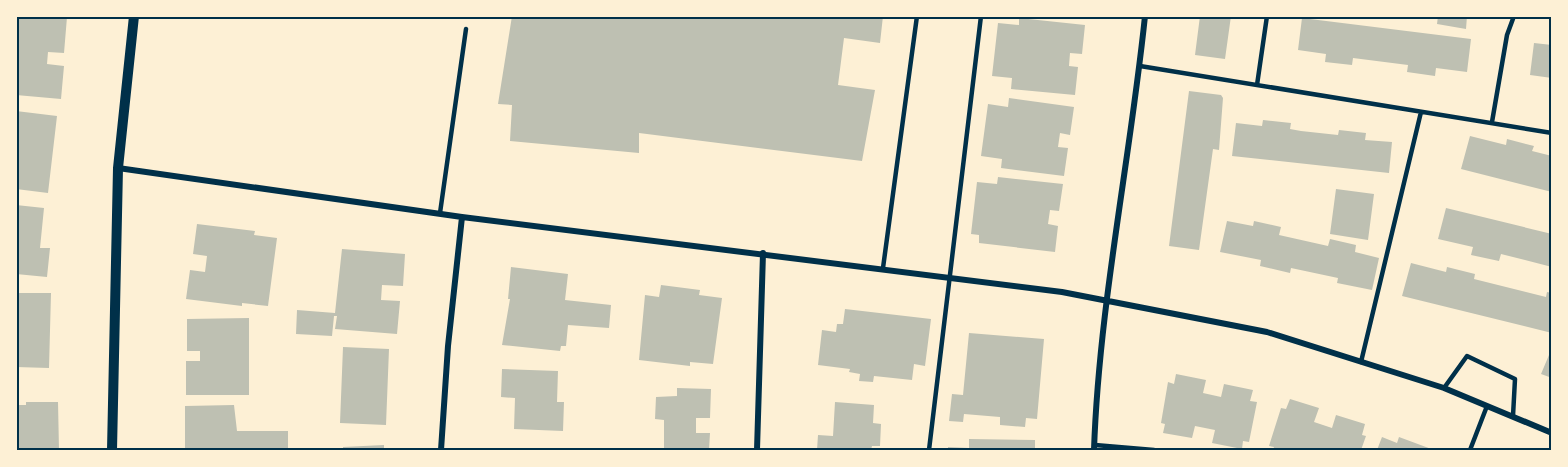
<svg xmlns="http://www.w3.org/2000/svg" width="1568" height="467" font-family="'DM Sans',sans-serif">
	<style>
		.building { fill: #bec0b2 }
		.lines { fill: none; stroke-linecap: round; stroke-linejoin: round }
		.service { stroke: #003049; stroke-width: 4.5 }
		.minor { stroke: #003049; stroke-width: 6 }
		.tertiary { stroke: #003049; stroke-width: 10 }
		.neatline { fill: none; stroke: #003049; stroke-width: 2 }
	</style>
	<rect width="100%" height="100%" fill="#fdf0d5"/>
	<path class="building" d="M16,16L67,17L64,53L48,52L47,64L64,66L61,99L16,95Z
		M512,16H883L880,43L844,38L838,85L875,90L862,161L639,133V153L510,141L512,105L498,104Z
		M1200,16H1231L1225,59L1195,55Z
		M1438,16H1467L1466,29L1437,24Z
		M1019,18L1085,25L1082,54L1070,53L1069,66L1078,67L1075,95L1011,89L1012,78L992,76L998,23L1019,25Z
		M1302,18L1471,39L1467,72L1436,68L1435,76L1407,72L1408,65L1353,58L1352,65L1325,62L1326,54L1298,50Z
		M1534,43L1552,45V78L1530,75Z
		M1189,91L1221,95L1223,98L1219,150L1213,149L1199,250L1169,246Z
		M1009,98L1074,107L1070,135L1060,133L1058,147L1068,148L1064,176L1001,168L1002,159L981,156L988,104L1008,107Z
		M16,111L57,116L48,193L16,189Z
		M1263,120L1291,123L1290,129L1301,131L1338,135L1339,130L1366,133L1365,140L1392,142L1389,173L1232,156L1236,123L1262,126Z
		M1470,136L1506,145L1507,139L1534,146L1532,151L1552,156V192L1461,169Z
		M998,177L1063,184L1059,211L1050,210L1048,224L1058,226L1055,252L979,243V235L971,234L977,182L997,184Z
		M1336,189L1374,194L1368,240L1330,234Z
		M16,205L44,208L40,248H50L47,277L16,274Z
		M1446,208L1552,234V267L1501,254L1499,261L1471,255L1473,247L1438,239Z
		M1227,221L1253,226L1254,221L1281,227L1279,235L1328,246L1330,239L1356,245L1355,252L1379,258L1372,290L1337,283L1338,278L1291,268L1290,273L1260,266L1261,260L1220,252Z
		M197,224L255,231L254,235L277,238L268,306L242,303V306L186,299L190,270L205,272L207,256L193,254Z
		M342,249L405,254L403,286L382,285L381,300L400,301L397,334L335,329L337,316H334L332,336L296,334L297,310L335,313Z
		M1411,263L1446,272L1447,267L1475,274L1474,279L1546,297L1547,292L1552,293V333L1402,296Z
		M511,267L568,274L565,300L611,305L609,328L568,325L566,346H561L560,351L502,345L510,299H508Z
		M661,285L700,290L699,295L722,298L713,364L690,362V366L639,360L645,295L659,297Z
		M16,293H51L49,368L16,367Z
		M845,309L931,319L925,366L914,364L912,380L874,376L873,382L859,381L860,374L849,372L850,369L818,365L822,330L836,332L837,324H843Z
		M249,318V395H186V361H200V351H187V319Z
		M969,333L1044,339L1037,419L1026,418L1025,427L1000,425V417L964,414L963,422L949,421L952,394L963,395Z
		M343,347L389,349L386,425L340,423Z
		M1549,355L1552,357V378L1541,374Z
		M502,369L558,371L557,402H564L563,431L514,429L515,398L501,397Z
		M1176,374L1206,380L1203,393L1221,397L1224,384L1253,390L1250,401L1257,402L1249,442L1243,441L1242,449L1212,443L1215,430L1195,426L1192,438L1163,433L1165,424L1161,423L1168,382L1174,384Z
		M677,388L711,389L710,418H696V433H710L709,450H664V420L655,419L656,397L677,396Z
		M1290,399L1319,408L1314,422L1332,428L1336,415L1365,424L1362,435L1366,436L1361,450H1273L1274,447L1269,446L1281,408L1286,409Z
		M26,402H58L59,450L16,449V405H26Z
		M835,402L874,405L873,423L881,424L880,446H872L871,450H817L818,435L833,436Z
		M234,405L237,431H288V450H185V406Z
		M1382,437L1397,443L1399,437L1434,450H1377Z
		M969,439L1035,440V450H948V447L969,448Z
		M384,445V450H343V447Z"/>
	<g class="lines">
		<path class="service" d="M1140,66L1552,133
			M1257,85L1267,16
			M1492,122L1507,35L1514,16
			M440,213L466,29
			M883,268L917,16
			M1361,362L1421,112
			M1444,388L1467,356L1515,379L1513,416
			M1095,445L1154,450
			M929,450L981,16
			M1470,450L1487,406"/>
		<path class="minor" d="M118,168L462,217L1062,292L1267,332L1444,388L1552,433
			M441,450L448,346L462,217
			M757,450L763,253
			M1094,450C1099,305 1130,161 1145,16"/>
		<path class="tertiary" d="M112,450L118,168L134,16"/>
	</g>
	<rect width="1568" height="467" fill="none" stroke="#fdf0d5" stroke-width="36"/>
	<rect x="18" y="18" width="1532" height="431" class="neatline"/>
</svg>
